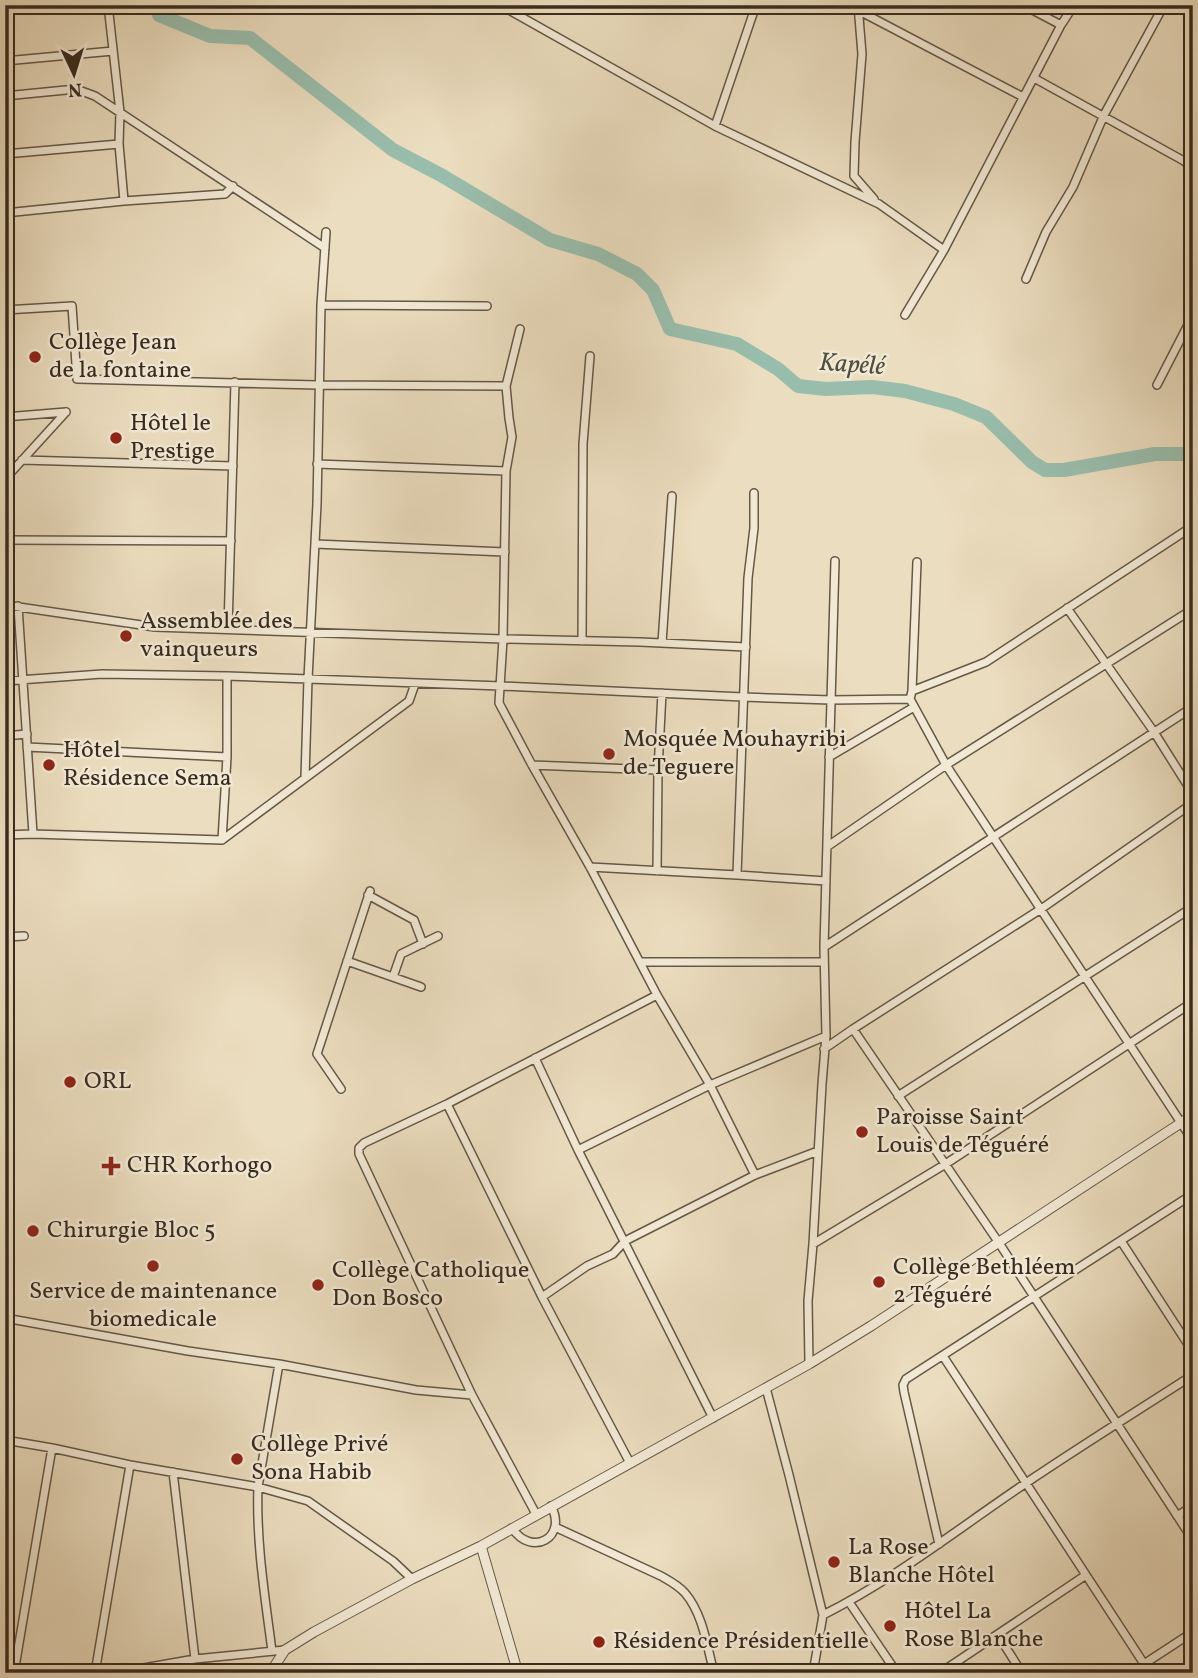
<svg xmlns="http://www.w3.org/2000/svg" width="1198" height="1678" font-family="Vollkorn,serif">
	<style>
		.lines { fill: none; stroke-linecap: round; stroke-linejoin: round }
		.river { stroke: #99bdac; stroke-width: 14 }
		.minor-casing { stroke: #655847; stroke-width: 10 }
		.tertiary-casing { stroke: #655847; stroke-width: 11 }
		.minor { stroke: #f2e9d5; stroke-width: 7 }
		.tertiary { stroke: #f2e9d5; stroke-width: 9 }
		.poi-dot { fill: #8f2418; stroke: #f2e9d5; stroke-width: 2.5 }
		.labels { text-anchor: middle; dominant-baseline: central; stroke-width: 5; stroke-linejoin: round; paint-order: stroke }
		.poi-label { font-size: 24px; fill: #382b1f; stroke: #f2e9d5; text-anchor: start }
		.water-label { font-size: 26px; font-style: italic; fill: #505042; stroke: #f2e9d5 }
	</style>
	<rect width="100%" height="100%" fill="#ebddbf"/>
	<filter id="stains"><feTurbulence type="fractalNoise" baseFrequency=".00286" numOctaves="4"/><feColorMatrix values="0 0 0 0 .2 0 0 0 0 .09 0 0 0 0 .02 0 0 0 .5 -.17"/></filter>
	<radialGradient id="worn" r=".72"><stop offset=".6" stop-color="#630" stop-opacity="0"/><stop offset="1" stop-color="#630" stop-opacity=".3"/></radialGradient>
	<g class="lines">
		<path class="river" d="M155,5L159,15L210,36L250,38L393,150L441,175L550,240L598,254L637,274L653,290L670,329L737,344L778,369L798,386L826,389L872,387L905,391L954,404L986,417L1032,462L1045,470H1064L1155,454H1193"/>
		<defs>
			<path id="minor" d="M108,5L120,112L119,144L124,201
				M500,5L715,126L879,204L944,250
				M659,5L665,9
				M848,5L1023,97
				M858,5L862,54L855,142L854,176L874,199
				M1023,5L1061,25
				M5,61L113,51
				M1034,78L1184,161L1193,168
				M5,96L76,89L95,96L325,248
				M715,126L756,5
				M5,154L119,144
				M5,213L124,201L225,194L233,186
				M1026,279L1046,232L1073,187L1104,115L1164,5
				M321,305L487,306
				M5,310L72,306L77,379L318,385L506,386
				M905,315L944,250L1061,25L1074,5
				M520,329L506,386L509,418L512,437L506,471L503,639L499,703L532,765L590,867L657,995L710,1085L755,1175
				M1157,385L1193,315
				M5,417L66,412
				M22,460L233,466
				M317,464L506,471
				M5,479L66,412
				M5,540L231,541
				M315,544L505,552
				M917,562L912,691L910,699L946,765L1193,1141
				M5,605L155,627L503,639L640,642L746,647
				M18,606L33,834
				M1067,608L1154,732L1193,794
				M228,629L235,382
				M582,641L583,444L590,356
				M662,643L672,496
				M5,681L102,674L227,676L501,686L743,697L831,700L910,699
				M912,691L986,662L1193,526
				M5,736L27,734
				M27,747L227,757
				M829,757L914,707
				M532,765L658,770
				M305,778L308,679L317,504L321,305L326,232
				M5,835L33,834L222,840L409,701L415,684
				M222,840L227,757V676
				M828,846L946,765L1193,609
				M590,867L737,875L826,881
				M657,871L658,770L662,693
				M737,875L748,578L754,528V493
				M368,895L414,920L423,944
				M5,937L24,936
				M824,947L1193,707
				M347,961L421,987
				M640,962H824
				M393,977L401,954L438,936
				M853,1029L999,1243L1193,1540
				M824,1049L853,1029L1041,909L1193,803
				M535,1058L578,1150L713,1418
				M341,1089L317,1054L370,891
				M898,1096L1193,907
				M447,1104L542,1297L630,1463
				M578,1150L710,1085L826,1036
				M1121,1241L1193,1352
				M813,1244L944,1165L1193,1002
				M542,1297L587,1266L613,1254L625,1241L755,1175L818,1151
				M5,1318L188,1351L279,1364L416,1390L472,1395L536,1514
				M943,1356L1150,1673
				M809,1364L808,1301L813,1244L822,1084L826,1036L824,947L835,561
				M766,1388L789,1475L823,1615L813,1673
				M472,1395L359,1154V1148L364,1143L447,1104L657,995
				M5,1440L52,1448L130,1465L258,1487L308,1501L393,1561L412,1579
				M173,1472L195,1659
				M1177,1516L1193,1506
				M555,1527L661,1576C670,1581 678,1585 685,1593C703,1614 707,1646 714,1673
				M512,1528C532,1558 568,1537 551,1506
				M939,1544L904,1392L903,1385L906,1379L1193,1194
				M849,1602L897,1673
				M823,1615C895,1579 959,1528 1026,1483C1081,1446 1137,1411 1193,1375
				M998,1635L1022,1673
				M272,1651C265,1597 256,1542 258,1487L279,1364
				M1144,1664L1193,1632
				M14,1673L52,1448
				M95,1673L130,1465
				M115,1673L195,1659L285,1650
				M940,1673L1086,1575"/>
			<path id="tertiary" d="M481,1546L518,1673
				M270,1673L285,1650L314,1632L412,1579L481,1546L809,1364L871,1326L1193,1115"/>
		</defs>
		<use href="#minor" class="minor-casing"/>
		<use href="#tertiary" class="tertiary-casing"/>
		<use href="#minor" class="minor"/>
		<use href="#tertiary" class="tertiary"/>
	</g>
	<g class="poi-dot">
		<circle cx="35" cy="357" r="7"/>
		<circle cx="116" cy="438" r="7"/>
		<circle cx="126" cy="636" r="7"/>
		<circle cx="609" cy="754" r="7"/>
		<circle cx="49" cy="765" r="7"/>
		<circle cx="70" cy="1082" r="7"/>
		<circle cx="862" cy="1132" r="7"/>
		<path d="M107.5 1155.5h7v7h7v7h-7v7h-7v-7h-7v-7h7z"/>
		<circle cx="33" cy="1231" r="7"/>
		<circle cx="153" cy="1266" r="7"/>
		<circle cx="879" cy="1282" r="7"/>
		<circle cx="318" cy="1285" r="7"/>
		<circle cx="237" cy="1459" r="7"/>
		<circle cx="834" cy="1562" r="7"/>
		<circle cx="890" cy="1626" r="7"/>
		<circle cx="599" cy="1642" r="7"/>
	</g>
	<g class="labels">
		<g class="poi-label">
			<text x="49" y="343">Collège Jean<tspan x="49" dy="28">de la fontaine</tspan></text>
			<text x="130" y="424">Hôtel le<tspan x="130" dy="28">Prestige</tspan></text>
			<text x="140" y="622">Assemblée des<tspan x="140" dy="28">vainqueurs</tspan></text>
			<text x="623" y="740">Mosquée Mouhayribi<tspan x="623" dy="28">de Teguere</tspan></text>
			<text x="63" y="751">Hôtel<tspan x="63" dy="28">Résidence Sema</tspan></text>
			<text x="84" y="1082">ORL</text>
			<text x="876" y="1118">Paroisse Saint<tspan x="876" dy="28">Louis de Téguéré</tspan></text>
			<text x="127" y="1166">CHR Korhogo</text>
			<text x="47" y="1231">Chirurgie Bloc 5</text>
			<text x="893" y="1268">Collège Bethléem<tspan x="893" dy="28">2 Téguéré</tspan></text>
			<text x="332" y="1271">Collège Catholique<tspan x="332" dy="28">Don Bosco</tspan></text>
			<text x="153" y="1292" text-anchor="middle">Service de maintenance<tspan x="153" dy="28">biomedicale</tspan></text>
			<text x="251" y="1445">Collège Privé<tspan x="251" dy="28">Sona Habib</tspan></text>
			<text x="848" y="1548">La Rose<tspan x="848" dy="28">Blanche Hôtel</tspan></text>
			<text x="904" y="1612">Hôtel La<tspan x="904" dy="28">Rose Blanche</tspan></text>
			<text x="613" y="1642">Résidence Présidentielle</text>
		</g>
		<g class="water-label">
			<text transform="translate(852 365) rotate(4)">Kapélé</text>
		</g>
	</g>
	<rect width="1198" height="1678" fill="none" stroke="#ebddbf" stroke-width="28"/>
	<rect x="7" y="7" width="1184" height="1664" fill="none" stroke="#382b1f" stroke-width="3.5"/>
	<rect x="14" y="14" width="1170" height="1650" fill="none" stroke="#382b1f" stroke-width="2"/>
	<g transform="translate(74 74) rotate(176)" stroke="#f2e9d5" stroke-width="5" paint-order="stroke">
	<path d="M0-5L12 26L0 18L-12 26Z" fill="#382b1f"/>
	<text y="-10" font-size="19" font-weight="bold" text-anchor="middle" fill="#382b1f">N</text>
	</g>
	<rect width="100%" height="100%" filter="url(#stains)"/>
	<rect width="100%" height="100%" fill="url(#worn)"/>
</svg>
